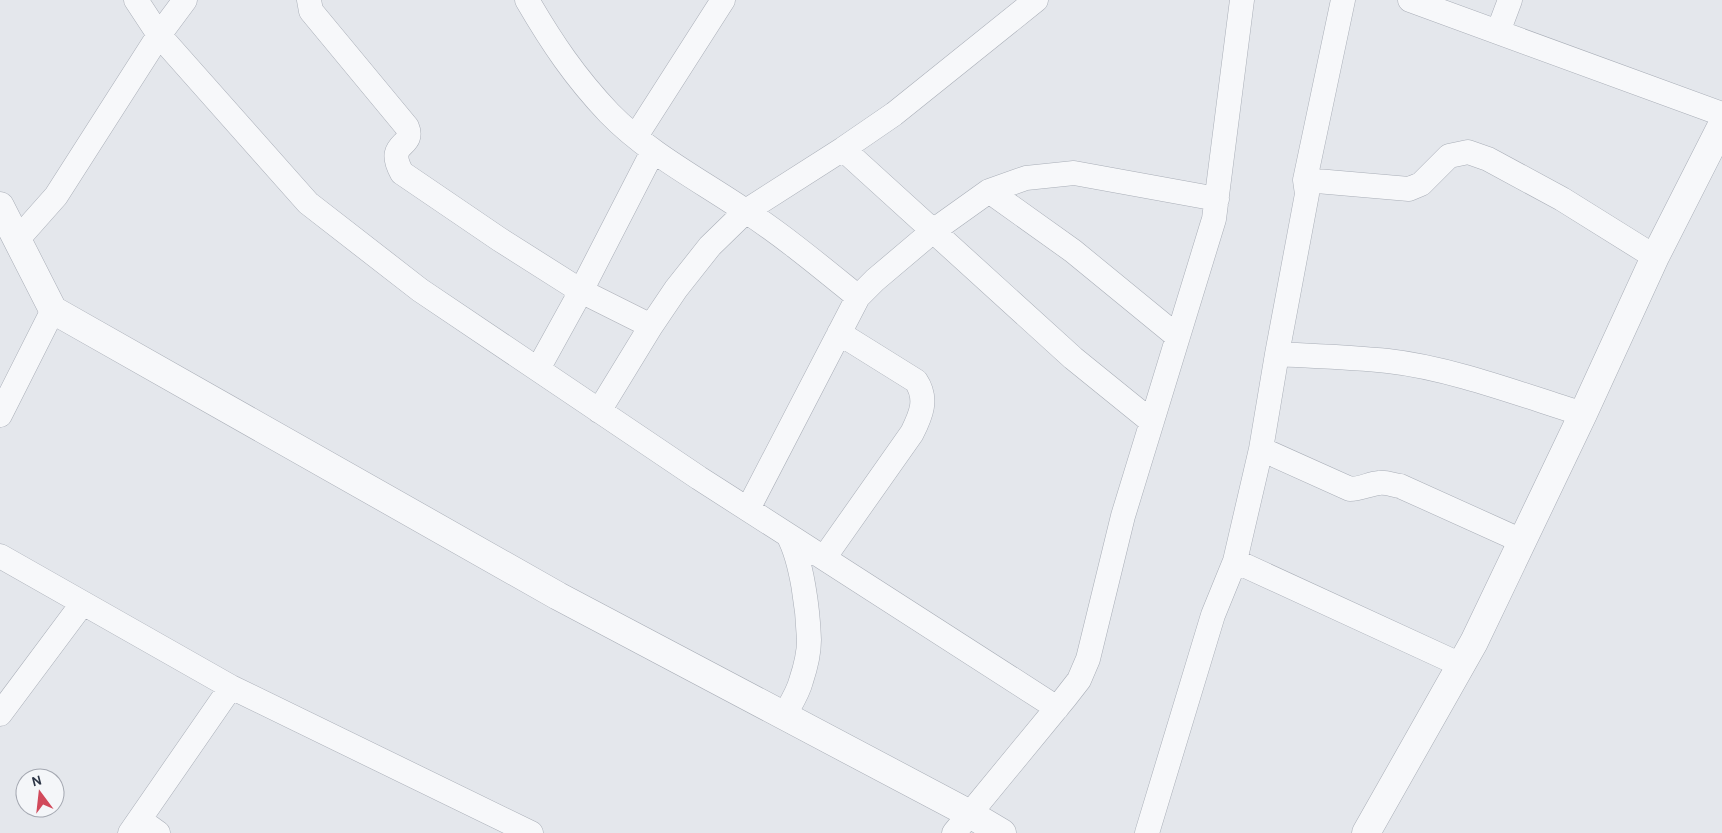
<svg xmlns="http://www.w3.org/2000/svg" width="1722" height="833" font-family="Karla,sans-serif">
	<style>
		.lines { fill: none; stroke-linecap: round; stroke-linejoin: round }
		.minor-casing { stroke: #a9aeb7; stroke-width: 25 }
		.tertiary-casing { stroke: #a9aeb7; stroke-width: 29 }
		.minor { stroke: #f7f8fa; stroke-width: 24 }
		.tertiary { stroke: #f7f8fa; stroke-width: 28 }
	</style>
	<rect width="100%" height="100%" fill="#e4e7ec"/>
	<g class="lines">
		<defs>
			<path id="minor" d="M136,0L159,35L308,203L420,290L699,478L788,535C802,561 808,610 809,640C809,652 805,669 801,681C798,693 790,705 784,716
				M309,0L311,11L407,127C416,148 384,141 402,173L499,239L581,291L651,326
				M527,0C552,43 575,77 609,113C648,153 698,179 744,210C784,236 821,267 858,297
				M1410,0L1722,114
				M1498,32L1510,0
				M636,136L723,0
				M843,149L1073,358L1152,422
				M1305,180L1409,189L1421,184L1449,156L1468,152L1488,159L1562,199L1655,257
				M989,191L1073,251L1178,337
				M17,240L56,196L159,35L185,0
				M1277,354C1313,356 1351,357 1388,361C1451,368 1522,395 1583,414
				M538,369L581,291L653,151
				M599,411L651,326L676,289L710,246L746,211L843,149L894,114L1036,0
				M0,415L53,310
				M1261,449L1350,489C1361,489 1369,484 1379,483C1386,482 1393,485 1400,486L1522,541
				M748,509L858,297L875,280L933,231L989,191L1026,178L1074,173L1217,199
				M788,535L1057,708
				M0,556L231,687L531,833
				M824,558L912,433C921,415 928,399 916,381L839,333
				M1235,561L1461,665
				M0,714L82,604
				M140,820L158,833
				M130,833L231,687
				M954,833L1065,698L1079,680L1088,659L1123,516L1214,219L1242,0
				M1147,833L1213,615L1235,561L1261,449L1277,354L1307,194L1305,180L1343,0"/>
			<path id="tertiary" d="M0,206L53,310L558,596L970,814L1002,833
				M1366,833L1474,642L1583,414L1655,257L1722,125"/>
		</defs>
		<use href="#minor" class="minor-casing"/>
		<use href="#tertiary" class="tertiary-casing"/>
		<use href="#minor" class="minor"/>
		<use href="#tertiary" class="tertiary"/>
	</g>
	<g transform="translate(40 793) rotate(345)"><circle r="24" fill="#f4f6f9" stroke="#a4a8b1"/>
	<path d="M0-4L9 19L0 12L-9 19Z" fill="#d1495b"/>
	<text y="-8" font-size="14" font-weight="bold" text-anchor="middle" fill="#2b3445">N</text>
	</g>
</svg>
